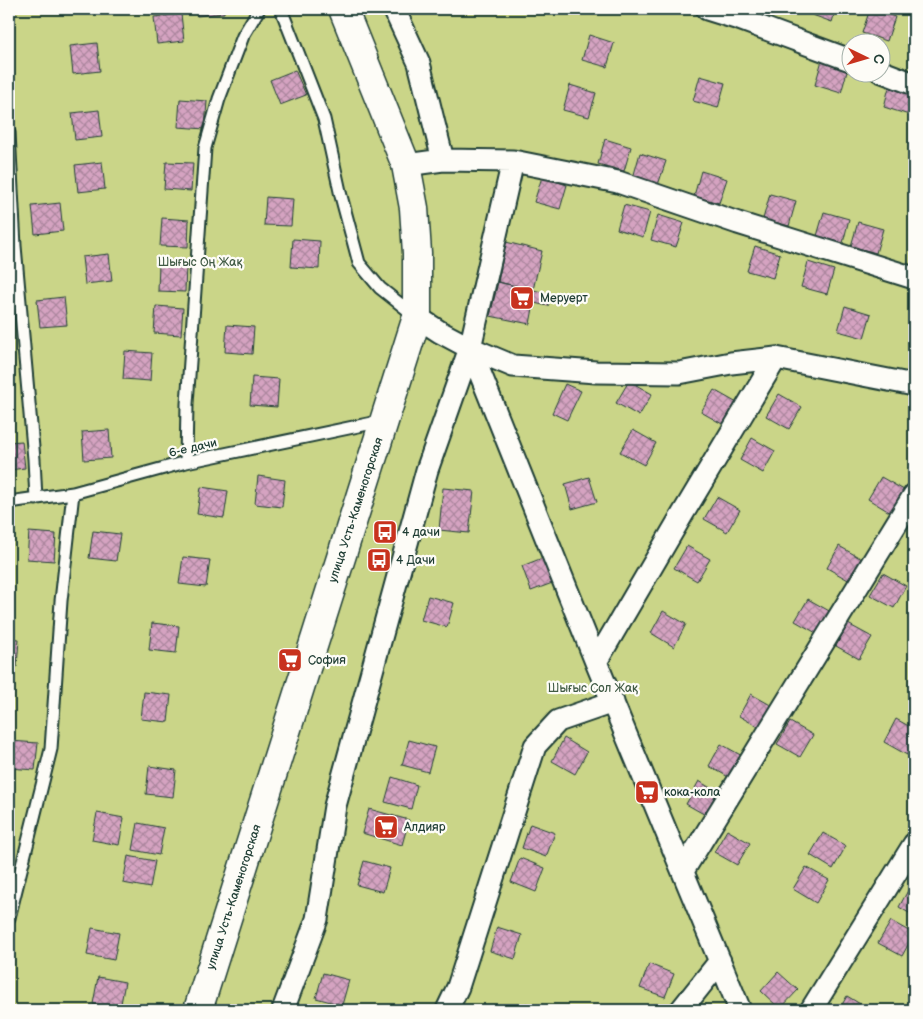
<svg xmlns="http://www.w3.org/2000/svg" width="923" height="1019" font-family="'Balsamiq Sans',sans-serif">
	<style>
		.garden { fill: #cad588; stroke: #74895e; fill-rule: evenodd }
		.building { fill: url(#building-cross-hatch); stroke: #1f3d34 }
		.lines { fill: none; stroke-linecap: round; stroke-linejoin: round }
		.lane-casing { stroke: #1f3d34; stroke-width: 15 }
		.street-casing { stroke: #1f3d34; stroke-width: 25 }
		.secondary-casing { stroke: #1f3d34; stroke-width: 31 }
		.lane { stroke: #fdfcf7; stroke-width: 11 }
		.street { stroke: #fdfcf7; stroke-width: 21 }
		.secondary { stroke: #fdfcf7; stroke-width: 28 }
		.labels { text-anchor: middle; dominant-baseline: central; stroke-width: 4.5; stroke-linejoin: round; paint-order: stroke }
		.park-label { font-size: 12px; fill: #415b45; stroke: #fdfcf7 }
		.poi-label { font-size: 12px; fill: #1f3d34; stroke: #fdfcf7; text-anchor: start }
		.street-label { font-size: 12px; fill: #1f3d34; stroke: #fdfcf7 }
	</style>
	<defs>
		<pattern id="building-cross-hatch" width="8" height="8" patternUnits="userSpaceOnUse" patternTransform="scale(1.25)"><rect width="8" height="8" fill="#d5a3c1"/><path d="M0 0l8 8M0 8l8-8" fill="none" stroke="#ac869e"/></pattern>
	</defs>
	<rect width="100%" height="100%" fill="#f1e1e7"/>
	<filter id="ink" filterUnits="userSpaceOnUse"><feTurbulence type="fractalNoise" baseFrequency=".02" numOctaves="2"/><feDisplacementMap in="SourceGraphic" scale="10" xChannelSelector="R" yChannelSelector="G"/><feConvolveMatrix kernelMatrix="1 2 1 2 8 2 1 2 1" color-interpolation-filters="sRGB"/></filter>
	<g filter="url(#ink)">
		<path class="garden" d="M9,9H914V1010H9ZM850,42H880V72H850Z"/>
		<path class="building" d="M196,9H224V13L197,16Z
			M743,9H764L762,15Z
			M808,9H836L832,22L807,13Z
			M870,9L895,17L887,41L862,33Z
			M181,14L184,41L157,44L154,17Z
			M589,35L614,43L607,67L582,60Z
			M97,43L100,71L73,74L70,46Z
			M822,60L848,68L841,93L815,85Z
			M295,70L306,95L280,105L270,80Z
			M700,76L725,83L718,108L693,101Z
			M890,83L914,89V95L909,115L884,107Z
			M570,85L596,93L589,117L563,110Z
			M180,99L207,101L205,129L178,127Z
			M99,110L102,137L75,140L72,113Z
			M605,139L631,147L624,171L598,164Z
			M640,153L666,161L658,185L633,178Z
			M102,162L105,189L78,192L75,165Z
			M166,162L193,163L191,191L164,189Z
			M701,171L727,179L719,203L694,196Z
			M542,177L567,185L560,209L534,202Z
			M770,194L796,201L789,226L763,219Z
			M266,197L293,199L291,226L264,225Z
			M60,203L63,231L35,234L32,206Z
			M624,205L650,212L643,237L617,229Z
			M824,212L849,219L843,243L817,236Z
			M658,215L684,223L676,247L651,240Z
			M162,218L189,220L188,247L160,246Z
			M858,222L883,229L876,253L851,246Z
			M293,239L320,241L319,269L291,267Z
			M506,242L542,251L533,290L498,282Z
			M755,246L780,254L773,278L747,271Z
			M109,254L112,281L85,284L82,257Z
			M808,262L834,270L827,294L801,287Z
			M159,263L186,265L185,292L158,291Z
			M498,282L551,294L548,306L534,303L530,324L490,316Z
			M64,297L67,325L40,327L37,300Z
			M156,306L183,308L181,335L154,333Z
			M845,306L871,314L864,338L838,331Z
			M227,325L254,327L252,354L225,352Z
			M125,351L152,353L150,381L123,379Z
			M252,377L279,379L277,407L250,405Z
			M629,381L652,394L639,416L616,403Z
			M565,384L581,391L567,420L552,413Z
			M714,390L737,403L724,425L701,412Z
			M779,394L802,407L789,429L766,416Z
			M109,430L111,458L84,460L82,432Z
			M633,430L656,443L644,465L620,452Z
			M752,438L775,451L763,473L740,460Z
			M22,441L25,468L9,470V442Z
			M258,476L285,480L282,507L255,504Z
			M589,477L597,502L572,509L565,484Z
			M881,477L904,490L891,513L868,499Z
			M201,487L228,491L224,518L197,514Z
			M443,488L474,491L469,533L439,530Z
			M717,497L740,510L727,532L704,519Z
			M93,531L120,534L116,561L89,558Z
			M29,532L56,534L54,561L27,559Z
			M687,546L710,559L697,581L674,568Z
			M839,546L862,559L850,581L827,568Z
			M183,557L210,560L206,587L179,584Z
			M545,557L555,582L531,591L522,566Z
			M883,573L906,586L894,608L870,595Z
			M428,596L454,603L447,627L421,620Z
			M808,599L831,612L818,634L795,621Z
			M663,611L686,624L674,647L651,633Z
			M152,623L179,626L176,653L149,650Z
			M848,624L872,637L859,659L836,646Z
			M9,638L19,639L17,667L9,666Z
			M284,649L300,654L295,670L279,665Z
			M144,692L171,695L168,722L141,719Z
			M751,694L774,707L762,729L739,716Z
			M896,719L914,729V742L907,755L884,742Z
			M790,722L813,735L800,757L777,744Z
			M564,738L587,752L575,774L552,761Z
			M409,740L435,747L428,772L402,765Z
			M10,741L38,743L35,770L9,768Z
			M721,744L744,757L732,779L709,766Z
			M149,766L176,770L173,797L146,794Z
			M392,777L417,785L411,809L385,802Z
			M699,781L722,795L709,817L686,804Z
			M369,809L409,820L402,845L362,833Z
			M97,813L124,818L119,845L92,840Z
			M138,823L164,828L159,855L133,850Z
			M530,824L555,833L546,857L522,848Z
			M727,830L750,843L737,865L714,852Z
			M823,833L846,846L833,869L810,855Z
			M128,856L155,861L150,888L123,883Z
			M520,858L545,868L536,892L511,882Z
			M364,861L390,868L383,892L357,885Z
			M806,867L829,880L816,903L793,889Z
			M911,885L914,887V916L899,907Z
			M891,921L914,934L902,956L878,943Z
			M497,927L522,935L515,959L490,951Z
			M92,928L119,933L114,960L87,955Z
			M649,964L674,974L665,997L640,988Z
			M778,972L798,990L780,1009L761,991Z
			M323,973L349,980L342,1005L316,998Z
			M98,977L125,982L120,1009L93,1004Z
			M847,996L870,1010H839Z
			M526,1003L544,1010H523Z"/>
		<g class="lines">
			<defs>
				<path id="lane" d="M281,9L324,119L341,196L359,263L380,288L414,315
					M9,133L15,246L34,459L36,499
					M186,462L187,404L205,148L219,99L243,36L259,9
					M9,502L73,493L186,462L382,421
					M9,918L51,749L61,601L73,493"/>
				<path id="street" d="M394,9L419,63L443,160L513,161L618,182L738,223L914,278
					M707,9L739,19L850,60
					M880,71L914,84
					M406,165L443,160
					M417,317L440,332L470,348L513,366L596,372L679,373L731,363L776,358L914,385
					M470,348L596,662L740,1010
					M596,662L682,515L776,358
					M683,871L914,495
					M283,1010L317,919L335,806L427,470L470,348L513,161
					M447,1010L458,987L535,746L558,721L613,702
					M681,1010L720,961
					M811,1010L914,844"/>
				<path id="secondary" d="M198,1010L417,317V253L414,208L406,165L343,9"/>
			</defs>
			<use href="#lane" class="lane-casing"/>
			<use href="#street" class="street-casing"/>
			<use href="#secondary" class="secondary-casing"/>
			<use href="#lane" class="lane"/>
			<use href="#street" class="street"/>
			<use href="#secondary" class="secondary"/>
		</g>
	</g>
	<defs>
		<symbol id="supermarket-square" viewBox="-11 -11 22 22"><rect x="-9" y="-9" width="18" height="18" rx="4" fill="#c8321e" stroke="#fdfcf7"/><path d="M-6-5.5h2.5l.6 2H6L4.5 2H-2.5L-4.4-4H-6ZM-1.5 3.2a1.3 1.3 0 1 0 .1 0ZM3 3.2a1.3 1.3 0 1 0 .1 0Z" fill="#fff"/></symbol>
		<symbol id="bus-square" viewBox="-11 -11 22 22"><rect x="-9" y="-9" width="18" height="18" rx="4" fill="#c8321e" stroke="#fdfcf7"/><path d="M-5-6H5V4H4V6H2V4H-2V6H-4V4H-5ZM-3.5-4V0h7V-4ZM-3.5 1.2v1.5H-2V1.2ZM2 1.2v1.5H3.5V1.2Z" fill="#fff"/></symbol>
	</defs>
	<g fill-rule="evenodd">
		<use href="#supermarket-square" x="508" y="284" width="28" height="28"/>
		<use href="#bus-square" x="371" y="518" width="28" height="28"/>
		<use href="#bus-square" x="365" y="546" width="28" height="28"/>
		<use href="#supermarket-square" x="276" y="646" width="28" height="28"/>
		<use href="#supermarket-square" x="633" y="778" width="28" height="28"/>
		<use href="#supermarket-square" x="372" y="813" width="28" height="28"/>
	</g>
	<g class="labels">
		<g class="park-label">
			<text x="200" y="262">Шығыс Оң Жақ</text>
			<text x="593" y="688">Шығыс Сол Жақ</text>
		</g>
		<g class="poi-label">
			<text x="540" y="298">Меруерт</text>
			<text x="402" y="532">4 дачи</text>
			<text x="396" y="560">4 Дачи</text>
			<text x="308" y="660">София</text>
			<text x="664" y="792">кока-кола</text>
			<text x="404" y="827">Алдияр</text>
		</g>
		<g class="street-label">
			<text transform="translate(193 448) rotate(-13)">6-е дачи</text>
			<text transform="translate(356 510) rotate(-72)">улица Усть-Каменогорская</text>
			<text transform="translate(234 897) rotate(-72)">улица Усть-Каменогорская</text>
		</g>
	</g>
	<rect width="923" height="1019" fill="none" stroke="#fdfcf7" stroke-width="30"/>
	<rect x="15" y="15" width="893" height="989" fill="none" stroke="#1f3d34" stroke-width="2" filter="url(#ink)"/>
	<g transform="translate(866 58) rotate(95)"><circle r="24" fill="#fdfcf7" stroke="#a4b0a9"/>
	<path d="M0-4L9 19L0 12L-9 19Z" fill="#c8321e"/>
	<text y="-8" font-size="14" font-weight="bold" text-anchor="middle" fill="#1f3d34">С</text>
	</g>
</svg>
